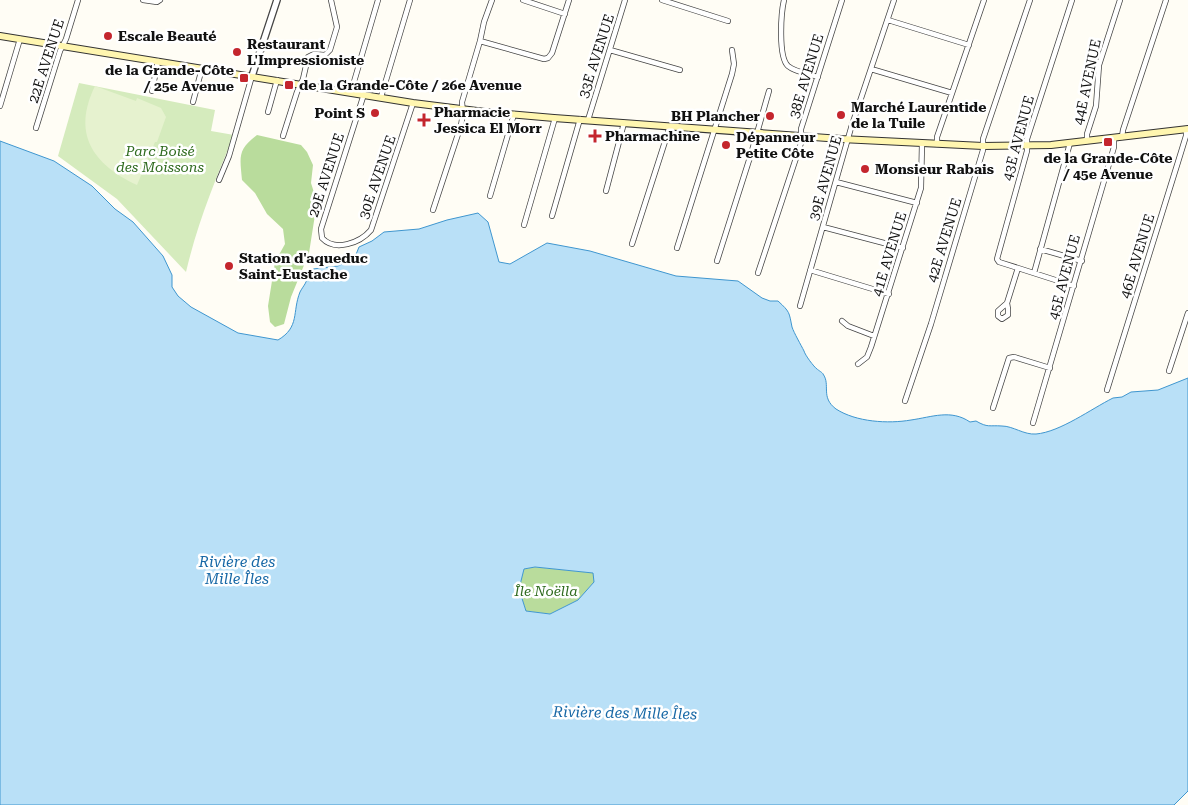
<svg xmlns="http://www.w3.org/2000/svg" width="1188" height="805" font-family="'Roboto Serif',serif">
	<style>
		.green { fill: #d5ebbd }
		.forest { fill: #b9dc9c }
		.pitch { fill: #e6f2cf }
		.water { fill: #b9e0f7; stroke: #3f96cf; fill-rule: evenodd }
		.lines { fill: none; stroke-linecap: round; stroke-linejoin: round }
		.minor-casing { stroke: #444; stroke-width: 6 }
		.tertiary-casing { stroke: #444; stroke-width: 8 }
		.secondary-casing { stroke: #333; stroke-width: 8 }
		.minor { stroke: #fff; stroke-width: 4.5 }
		.tertiary { stroke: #fff; stroke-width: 5.5 }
		.secondary { stroke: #fff6b0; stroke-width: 6 }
		.poi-dot { fill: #c4262e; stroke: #fff; stroke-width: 2 }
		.labels { text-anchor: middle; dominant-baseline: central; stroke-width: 5; stroke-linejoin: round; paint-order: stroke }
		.poi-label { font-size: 14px; font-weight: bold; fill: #111; stroke: #fff; text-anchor: start }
		.street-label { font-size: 14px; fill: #111; stroke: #fff }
		.park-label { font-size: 14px; font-style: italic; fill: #2f6b1f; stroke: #fff }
		.water-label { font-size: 15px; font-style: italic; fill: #1768a6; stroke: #fff }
	</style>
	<rect width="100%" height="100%" fill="#fffdf5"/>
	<path class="green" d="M79,83L215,110L211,131L234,135C215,180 197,225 186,272L117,199L58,156Z"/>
	<path class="forest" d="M257,135L301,145L307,152L313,165L311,183L317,202L309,253L291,297L284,324L275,327L270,322L268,306L275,262L285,244L283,229L267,214L255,193L242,180C240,157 237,150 257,135Z
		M535,567L594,573V582L578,600L550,614L526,611L519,589L524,569Z"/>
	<path class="pitch" d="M95,86L136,101L137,98L161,108L166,117L157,142H155L137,185C92,164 72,133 95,86Z"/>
	<path class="water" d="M0,141L54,161L92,186L115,209L133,222L163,256L172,275V287L178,296L191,307L238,333L278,340C300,327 292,312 300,292C303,286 308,282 307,275L313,269L338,266L355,257L359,247L372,241L384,232L419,229L447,220L478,213L488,222L499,262L510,264L547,243L590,251L676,276L738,281L762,298L770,301H778C790,312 789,312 792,327C794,333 801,345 804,351C805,355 814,367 817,369C818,370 823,373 823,374C831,385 820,397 836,409C856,422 888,424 911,420C932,417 951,409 970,422L976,421C988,428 989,425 1002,426C1013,426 1024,435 1036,434C1060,432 1091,409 1113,398L1122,397L1131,392L1158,390L1188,378V791L1174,805H0ZM535,567L593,573L594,582L578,600L550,614L526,611L519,589L524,569Z"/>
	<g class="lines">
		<defs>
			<path id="minor" d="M143,0L157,2L160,0
				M523,0L565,14
				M662,0L728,21
				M784,0C781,13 778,57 788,66C795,72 809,74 818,77
				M888,20L969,45
				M480,41L544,59L548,58L552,53L569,0
				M610,50L680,70
				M871,69L952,93
				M152,91L158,61
				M351,92L378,0
				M364,94L321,229L322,238C335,252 360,243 371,230L413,103
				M381,97L410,0
				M193,102L202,68
				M0,106L20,39
				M268,112L277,80
				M588,120L625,0
				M36,128L60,51L66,39L78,0
				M283,136L297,92L303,79L308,57L314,54L325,55L330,50L337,27L331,0
				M1122,137L1123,130L1166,0
				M1087,141V134L1096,106L1099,65L1120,0
				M937,144V137L984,0
				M219,180L229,156L252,76
				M836,182L917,203
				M606,191L624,123
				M490,196L514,114
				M433,210L461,125L463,114L462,102L480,41L484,22L492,0
				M552,216L580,119
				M524,225L555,118
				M823,227L903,248
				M632,244L670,126
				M677,248L732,74L734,64L732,50
				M1040,249L1082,261
				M717,261L751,154L769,91
				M1018,268L999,262L997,259L1027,151V139L1072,0
				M810,270L889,294
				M758,273L801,143V129L842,0
				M1034,273L1070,143
				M1007,303L998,311V316L1002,319L1008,315V309L1007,303L1018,268L1074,286
				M800,306L851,128L894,0
				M842,321L848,326L874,336
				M858,364L867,357L871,347L921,188L922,143
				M1169,371L1188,313
				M1107,390L1178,162L1186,136V129
				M905,401L931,324L983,150V139L1030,0
				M993,408L1009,358L1014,357L1050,368
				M1033,423L1114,147V138"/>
			<path id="tertiary" d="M252,76L277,0"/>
			<path id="secondary" d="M0,36L413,103L485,112L554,118L841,139L983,146L1051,145L1188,129"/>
		</defs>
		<use href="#minor" class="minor-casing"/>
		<use href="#tertiary" class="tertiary-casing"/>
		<use href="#secondary" class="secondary-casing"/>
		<use href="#minor" class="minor"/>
		<use href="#tertiary" class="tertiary"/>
		<use href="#secondary" class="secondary"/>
	</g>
	<g class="poi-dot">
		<circle cx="108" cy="36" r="5"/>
		<circle cx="237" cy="52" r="5"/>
		<rect x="239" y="73" width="10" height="10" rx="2.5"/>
		<rect x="284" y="80" width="10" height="10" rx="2.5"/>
		<circle cx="375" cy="113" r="5"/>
		<circle cx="841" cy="115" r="5"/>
		<circle cx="770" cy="116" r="5"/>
		<path d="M421.5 112.5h5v5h5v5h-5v5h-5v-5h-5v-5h5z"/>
		<path d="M592.5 128.5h5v5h5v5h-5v5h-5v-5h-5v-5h5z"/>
		<rect x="1103" y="137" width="10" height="10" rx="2.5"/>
		<circle cx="726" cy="145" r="5"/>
		<circle cx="865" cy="169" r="5"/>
		<circle cx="229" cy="266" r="5"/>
	</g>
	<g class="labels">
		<g class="poi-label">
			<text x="118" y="36">Escale Beauté</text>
			<text x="247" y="44">Restaurant<tspan x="247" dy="16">L'Impressioniste</tspan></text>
			<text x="234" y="70" text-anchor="end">de la Grande-Côte<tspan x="234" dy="16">/ 25e Avenue</tspan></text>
			<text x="299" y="85">de la Grande-Côte / 26e Avenue</text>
			<text x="851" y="107">Marché Laurentide<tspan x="851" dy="16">de la Tuile</tspan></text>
			<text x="434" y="112">Pharmacie<tspan x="434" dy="16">Jessica El Morr</tspan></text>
			<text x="365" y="113" text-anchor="end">Point S</text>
			<text x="760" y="116" text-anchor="end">BH Plancher</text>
			<text x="605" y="136">Pharmachine</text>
			<text x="736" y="137">Dépanneur<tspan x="736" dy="16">Petite Côte</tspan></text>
			<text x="1108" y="158" text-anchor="middle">de la Grande-Côte<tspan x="1108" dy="16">/ 45e Avenue</tspan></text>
			<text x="875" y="169">Monsieur Rabais</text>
			<text x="239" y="258">Station d'aqueduc<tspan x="239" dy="16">Saint-Eustache</tspan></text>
		</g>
		<g class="street-label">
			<text transform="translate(596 56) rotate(-72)">33E AVENUE</text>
			<text transform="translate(46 61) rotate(-72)">22E AVENUE</text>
			<text transform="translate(806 76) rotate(-73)">38E AVENUE</text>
			<text transform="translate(1087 82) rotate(-78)">44E AVENUE</text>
			<text transform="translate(1018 138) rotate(-75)">43E AVENUE</text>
			<text transform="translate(326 175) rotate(-72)">29E AVENUE</text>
			<text transform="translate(377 177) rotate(-71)">30E AVENUE</text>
			<text transform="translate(825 178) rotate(-74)">39E AVENUE</text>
			<text transform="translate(944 240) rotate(-73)">42E AVENUE</text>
			<text transform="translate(889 254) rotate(-73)">41E AVENUE</text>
			<text transform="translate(1137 256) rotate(-73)">46E AVENUE</text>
			<text transform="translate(1064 277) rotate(-75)">45E AVENUE</text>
		</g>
		<g class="park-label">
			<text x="160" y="151">Parc Boisé<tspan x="160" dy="16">des Moissons</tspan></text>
			<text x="546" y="591">Île Noëlla</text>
		</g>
		<g class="water-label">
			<text x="237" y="562">Rivière des<tspan x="237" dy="17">Mille Îles</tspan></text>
			<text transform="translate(625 713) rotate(1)">Rivière des Mille Îles</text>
		</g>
	</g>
</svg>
